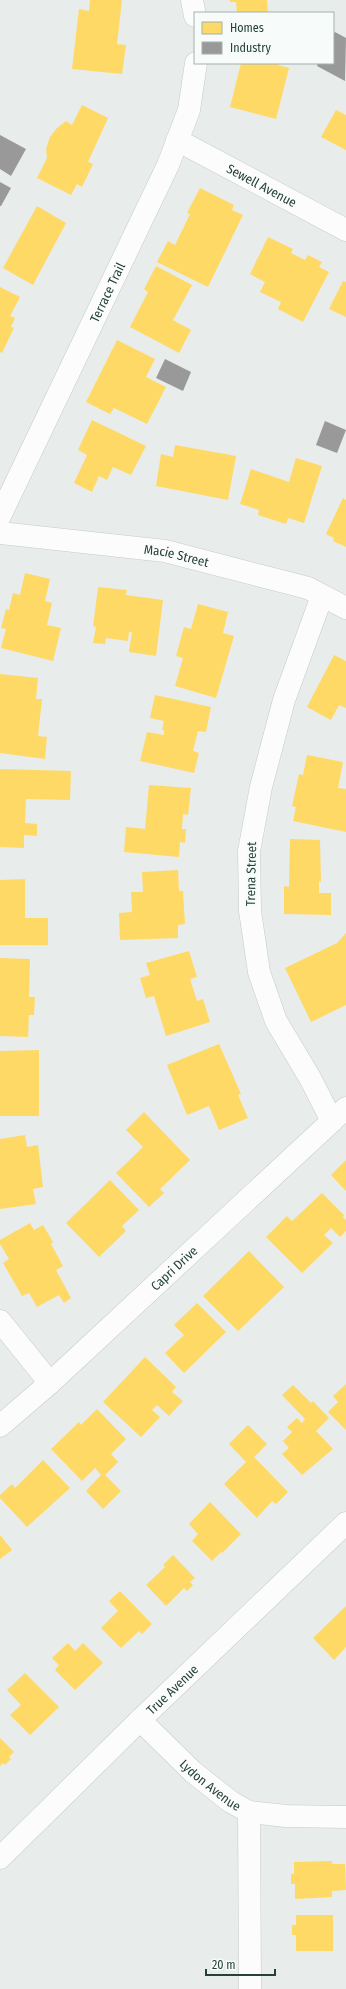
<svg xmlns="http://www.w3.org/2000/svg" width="346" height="1989" font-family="'Fira Sans Condensed',sans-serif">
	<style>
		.homes { fill: #ffd966 }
		.industry { fill: #999 }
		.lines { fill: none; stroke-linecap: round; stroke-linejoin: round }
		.minor-casing { stroke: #c5cac8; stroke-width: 23 }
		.minor { stroke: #fcfcfc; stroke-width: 22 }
		.labels { text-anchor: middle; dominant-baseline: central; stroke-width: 4; stroke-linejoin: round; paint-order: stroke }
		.street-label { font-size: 13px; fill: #24423a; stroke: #f7fbf9 }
	</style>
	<rect width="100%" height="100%" fill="#e8edeb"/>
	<path class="homes" d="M90,0H122L117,44L126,45L122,74L72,69L79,9L89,11Z
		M230,0H267L268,13H237L236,2H230Z
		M241,63H279L278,65L289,68L276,119L230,107Z
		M82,105L108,118L88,162L93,164L82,187L77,184L71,195L37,178L47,158L46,149L50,137L57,128L66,121L72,125Z
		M336,110L346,115V150L321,137Z
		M200,188L234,205L232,210L243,215L208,287L157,262L168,241L175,245L190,214L187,213Z
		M37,206L66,223L33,285L3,268Z
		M268,237L293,249L291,253L305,260L308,255L322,262L319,267L329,272L303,322L278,309L281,302L260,292L265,282L250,274Z
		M156,266L192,285L173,320L191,330L179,353L130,327L148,292L144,289Z
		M343,281L346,282V317L329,309Z
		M0,287L20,297L10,316L15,318L11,327L14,328L2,353L0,352Z
		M117,340L155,359L146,377L166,387L147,424L114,408L110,414L86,402Z
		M92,420L146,446L131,475L113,467L107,480L99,476L92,492L74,483L87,455L78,450Z
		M175,445L236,456L228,500L156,486L161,454L173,457Z
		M296,458L322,466L304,523L288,518L286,524L258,515L259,510L240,504L251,469L289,482Z
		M343,498L346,500V547L333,541L334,538L326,534Z
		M25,573L50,579L45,601L52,603L47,625L61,628L53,661L1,648L6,629L1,628L6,609L9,610L13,593L20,595Z
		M98,587L127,590L126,595L163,600L156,656L129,652L132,632H129L128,641L106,638L105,644L93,643L96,627L93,626Z
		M198,604L228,612L223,633L234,636L216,698L175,686L183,658L176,656L184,627L191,629Z
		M334,655L346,661V708L339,705L331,720L307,707Z
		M0,674L38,678L36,699H42L38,736L47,737L45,759L0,753Z
		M155,695L211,707L206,732L198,731L193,751L199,753L194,773L140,761L147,732L164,735V730H162L164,721L150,718Z
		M307,755L343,762L338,788L346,789V832L293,821L296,807L292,806L299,774L303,775Z
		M0,769L71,771L70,800L26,799L25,823L37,824V836L24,835V848L0,847Z
		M149,785L191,788L188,815L183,814L182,829H186L185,843L180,842L179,857L124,852L126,827L145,829Z
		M290,839L320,840L321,882L319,881V893H331V915L284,914V886L289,887Z
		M178,870L179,891H183L185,924L178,925V938L120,940L119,913L132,912L131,892H143L142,872Z
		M25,879V918H48V945H0V880Z
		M346,933V1005L311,1022L285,968L337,943Z
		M189,951L197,977L190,979L197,1001L203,999L210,1022L166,1036L154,996L146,998L140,978L150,975L146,963Z
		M0,958L30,959L29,997H35L34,1015H29L28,1037L0,1036Z
		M219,1044L241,1094L238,1095L248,1118L219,1130L209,1106L187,1115L167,1065Z
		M39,1050V1116H0V1051Z
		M144,1112L190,1160L160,1189L164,1193L149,1207L116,1173L143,1147L126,1130Z
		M25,1135L27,1147L38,1145L43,1187L33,1189L36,1204L0,1209V1139Z
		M346,1160V1191L331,1175Z
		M110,1180L139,1210L122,1226L126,1231L99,1257L66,1223Z
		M322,1193L344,1215L343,1217L346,1220V1231L340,1237L331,1228L324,1235L333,1243L302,1273L266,1237L287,1216L292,1221Z
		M30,1223L34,1230L43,1225L53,1242L51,1244L63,1266L56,1270L71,1298L64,1303L59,1295L37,1307L29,1293L22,1296L3,1263L9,1259L0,1244V1240Z
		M249,1251L284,1287L238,1331L203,1296Z
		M197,1303L226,1332L184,1373L165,1353L184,1335L174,1325Z
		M145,1357L176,1387L172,1392L183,1401L169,1416L157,1405L152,1410L160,1417L141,1437L103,1402Z
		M346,1384V1430L328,1412L338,1402L333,1396Z
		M293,1385L311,1403L313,1401L329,1418L316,1431L333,1449L302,1475L282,1454L289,1448L283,1441L292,1432L287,1427L297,1418L302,1423L305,1419L282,1395Z
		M97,1409L126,1439L111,1454L118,1462L105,1475L121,1491L103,1509L86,1491L101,1475L95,1468L82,1481L51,1449L79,1422L81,1425Z
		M248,1425L267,1444L254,1457L288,1492L276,1504L272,1501L257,1518L224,1484L246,1462L229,1444Z
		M43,1460L70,1488L27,1527L0,1498V1495L12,1484L15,1488Z
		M210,1502L241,1534L222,1553L221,1552L212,1561L192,1541L198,1534L189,1524Z
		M0,1535L12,1550L0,1559Z
		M173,1555L195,1578L190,1582L193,1585L187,1591L184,1588L166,1606L146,1585L165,1567L163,1565Z
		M120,1591L152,1624L142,1634L139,1631L121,1648L101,1628L118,1611L109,1601Z
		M346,1606V1647L334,1660L313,1638Z
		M68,1643L75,1651L83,1643L103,1663L75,1690L55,1670L59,1665L52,1658Z
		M25,1673L59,1707L30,1735L10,1715L21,1705L7,1690Z
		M0,1738L14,1752L9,1757L11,1759L5,1765L3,1763L0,1766Z
		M332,1861V1864H345L346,1890L332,1891V1897L295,1899V1884H291V1874H294V1862Z
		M296,1915H333V1951H296V1935H292V1925H296Z"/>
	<path class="industry" d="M335,32L346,38L345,81L317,66L318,63H333V35Z
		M0,135L26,149L11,176L0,169Z
		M0,182L11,188L1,206H0Z
		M165,359L191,372L183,391L156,378Z
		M325,421L346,430L337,453L316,445Z"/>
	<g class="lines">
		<defs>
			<g id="minor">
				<path d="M192,0L195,16"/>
				<path id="s1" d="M177,140L346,230"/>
				<path id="s2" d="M0,516L168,165L189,110L196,63"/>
				<path id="s3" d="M0,533L165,551L308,588L346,608"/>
				<path d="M322,596L284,700L261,787L249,851L250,911L259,972L276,1021L310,1078L332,1121"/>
				<path d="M0,1321L50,1383"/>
				<path id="s4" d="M0,1426L50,1383L346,1108"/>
				<path id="s5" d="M140,1720L193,1772L231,1802L249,1812L286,1816L346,1817"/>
				<path d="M249,1812L250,1989"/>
				<path id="s6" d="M0,1858L140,1720L346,1523"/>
			</g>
		</defs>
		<use href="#minor" class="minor-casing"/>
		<use href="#minor" class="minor"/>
	</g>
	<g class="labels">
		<g class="street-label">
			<text stroke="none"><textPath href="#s1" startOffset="96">Sewell Avenue</textPath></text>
			<text stroke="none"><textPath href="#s2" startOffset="248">Terrace Trail</textPath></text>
			<text stroke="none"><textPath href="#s3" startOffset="178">Macie Street</textPath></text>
			<text transform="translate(251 874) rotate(-89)">Trena Street</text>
			<text stroke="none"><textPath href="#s4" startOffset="235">Capri Drive</textPath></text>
			<text stroke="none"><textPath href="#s6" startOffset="241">True Avenue</textPath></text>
			<text stroke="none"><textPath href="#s5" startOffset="96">Lydon Avenue</textPath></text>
		</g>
	</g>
	<rect x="194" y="12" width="140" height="52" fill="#f7fbf9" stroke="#a3b1ad"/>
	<rect x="202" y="22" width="20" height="12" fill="#ffd966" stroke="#a3b1ad"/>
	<text x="230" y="32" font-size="12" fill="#24423a">Homes</text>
	<rect x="202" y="42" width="20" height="12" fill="#999999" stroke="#a3b1ad"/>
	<text x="230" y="52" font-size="12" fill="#24423a">Industry</text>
	<path d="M206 1969v6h69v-6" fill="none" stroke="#24423a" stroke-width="2"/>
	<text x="212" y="1969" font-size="12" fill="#24423a" stroke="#f7fbf9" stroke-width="3" paint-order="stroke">20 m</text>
</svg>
